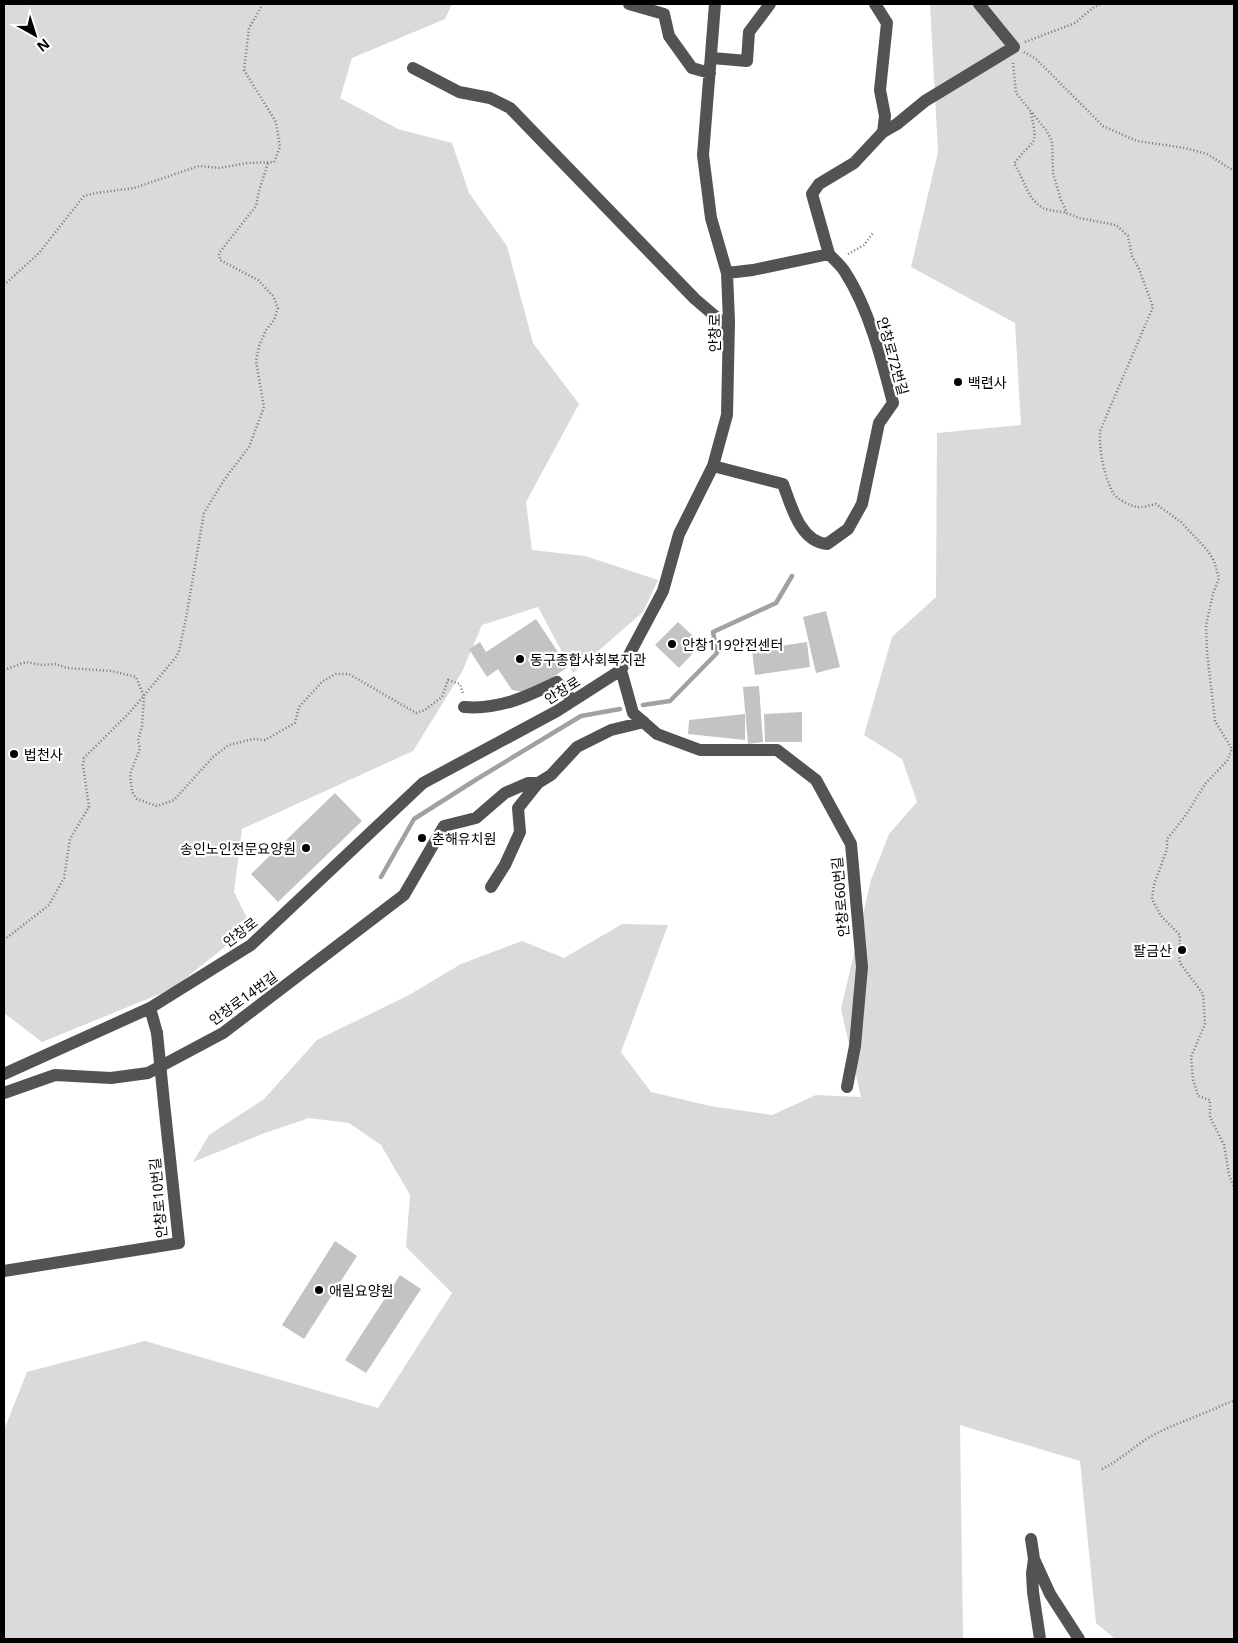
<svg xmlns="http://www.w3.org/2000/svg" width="1238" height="1643" font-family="'Noto Sans','Noto Sans KR',sans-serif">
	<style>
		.green { fill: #dadada }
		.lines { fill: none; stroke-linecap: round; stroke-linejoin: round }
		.stream { stroke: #a1a1a1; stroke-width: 4.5 }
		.building { fill: #c3c3c3 }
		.path { stroke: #757575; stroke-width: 2.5; stroke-dasharray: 1 2.5; stroke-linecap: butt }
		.minor { stroke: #535353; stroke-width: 12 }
		.minor-bridge { stroke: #535353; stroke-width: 12 }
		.poi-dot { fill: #000; stroke: #fff; stroke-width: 2 }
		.labels { text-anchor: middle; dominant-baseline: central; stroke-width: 4.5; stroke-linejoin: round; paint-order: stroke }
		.street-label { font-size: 14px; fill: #000; stroke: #fff }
		.poi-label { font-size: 14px; fill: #000; stroke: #fff; text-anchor: start }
	</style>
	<rect width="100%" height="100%" fill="#fff"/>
	<path class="green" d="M4,4H452L445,19L352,58L340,98L398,129L452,143L469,193L507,246L533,343L579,404L526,502L532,550L585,556L658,580L643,612L573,673L538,607L482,625L462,672L413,751L242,829L234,892L251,926L172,989L42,1042L4,1013Z
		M930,4H1234V1639H1115L1096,1623L1080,1461L960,1425L963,1639H4V1430L27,1372L145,1341L378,1408L452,1293L406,1247L410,1195L381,1145L349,1123L309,1118L262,1134L193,1162L209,1135L264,1099L317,1040L409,995L461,964L522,941L564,958L622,924L668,925L621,1052L651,1092L710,1106L772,1115L816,1095L861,1097L841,1009L871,880L889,834L917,802L902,759L864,735L892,637L936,597L937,433L1021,425L1015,323L911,267L938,152Z"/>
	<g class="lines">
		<path class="stream" d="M643,705L670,701L717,653L713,632L776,603L792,576
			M381,877L414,819L477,779L581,716L620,709"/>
	</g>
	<path class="building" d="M826,611L840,667L816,673L803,617Z
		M536,619L568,667L529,693L512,690L498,669L487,677L469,649L480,642L486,652Z
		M678,622L693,636L686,643L695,651L679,668L655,645Z
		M807,642L810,667L755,675L752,650Z
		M759,686L763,742L748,744L743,687Z
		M802,712V742H765L764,714Z
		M745,714V740L688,734L689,720Z
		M335,793L362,821L278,902L251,874Z
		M335,1241L357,1256L304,1339L282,1325Z
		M400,1275L421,1289L366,1373L345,1360Z"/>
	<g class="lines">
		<path class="path" d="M1025,42L1075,23L1094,7L1101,4
			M1024,52L1036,59L1103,126L1137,141L1185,148L1207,154L1234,171
			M1013,63L1016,93L1046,130L1052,141L1053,173L1061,200L1067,213L1079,218L1116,225L1128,236L1132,256L1139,269L1153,307L1100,431C1099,451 1104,476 1113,493C1117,499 1130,506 1137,507C1142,508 1151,505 1156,504L1181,522L1208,551L1214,561L1219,578L1213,594L1206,625L1207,652L1215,721L1232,749L1227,761L1205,784L1186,815L1167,839V849L1154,885L1152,899L1161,916L1180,935L1179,955L1180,963L1203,994L1205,1024L1191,1057L1193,1079L1198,1096L1210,1100V1117L1224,1145L1229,1175L1234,1187
			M1031,113C1039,150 1033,137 1014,164C1025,179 1026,198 1043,208C1049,211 1060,211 1067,213
			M848,254L864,245L873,233
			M4,285L39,253L84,196L96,193L134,188L199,166L220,168L247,163L274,162L280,147L276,122L244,70L249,28L263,4
			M4,670L26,662L42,665L56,664L67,668L112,671L136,677L144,696L142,727L138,740L140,749L130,774L132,792L137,799L157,806L174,800L213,757L229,745L253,739L265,740L295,723L299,707L323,681L336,674H349L416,713L425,710L442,697L448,680L460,684L463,694
			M4,940L49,905L64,878L70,839L89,807L83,765L84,758L131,711L176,657L179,651L186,618L204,513L224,480L249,447L264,407L256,361L259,346L266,330L274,320L278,308L273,296L258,280L220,260L219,253L256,206L259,191L268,163
			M1102,1469C1119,1461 1132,1448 1148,1438C1167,1427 1188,1420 1209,1411C1218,1408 1225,1403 1234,1401"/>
		<path class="minor" d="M629,4L664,14L669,36L692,68L710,73
			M875,4L887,23L880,90L885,116L883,132
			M712,58L747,61L749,32L770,4
			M413,68L459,92L490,98L510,108L695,299L729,328
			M727,273L753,270L829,254L812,194L819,184L854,163L883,132L897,124L925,101L1014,47L979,4
			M713,466L783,484C791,505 800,542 827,544L848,529L862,504L879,423L893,403C882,360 869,309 845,272C841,265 834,260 829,254
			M621,670L633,713L657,734L700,750H777L816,780L851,844L862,967L855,1046L847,1087
			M464,707C499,710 526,697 557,682L573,701
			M491,887L505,865L520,832L518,808L538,783L551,775L577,747L611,730L644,722
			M150,1008L157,1033
			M4,1074L150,1008L251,945L423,783L557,711L621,670L663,591L679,534L713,466L727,415L729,321L727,273L711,218L703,155L715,4
			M4,1093L55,1075L111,1078L148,1073L223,1033L404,895L444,826L476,818L505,793L528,783H538
			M4,1271L179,1243L164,1103
			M1031,1539L1034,1559L1032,1573L1033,1592L1040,1639
			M1034,1559L1050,1594L1079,1639"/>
		<path class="minor-bridge" d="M157,1033L164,1103"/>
	</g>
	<g class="poi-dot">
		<circle cx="958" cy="382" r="5"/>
		<circle cx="672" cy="644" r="5"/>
		<circle cx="520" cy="659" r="5"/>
		<circle cx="14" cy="754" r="5"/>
		<circle cx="422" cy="838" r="5"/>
		<circle cx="306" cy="848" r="5"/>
		<circle cx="1182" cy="950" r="5"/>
		<circle cx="319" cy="1290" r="5"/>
	</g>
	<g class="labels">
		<g class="street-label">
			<text transform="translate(714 333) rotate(-90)">안창로</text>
			<text transform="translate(893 356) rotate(74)">안창로72번길</text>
			<text transform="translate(562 690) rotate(-32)">안창로</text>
			<text transform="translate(840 897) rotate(-95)">안창로60번길</text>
			<text transform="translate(240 932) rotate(-37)">안창로</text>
			<text transform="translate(243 998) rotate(-36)">안창로14번길</text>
			<text transform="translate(158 1198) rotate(-95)">안창로10번길</text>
		</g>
		<g class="poi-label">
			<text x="968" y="382">백련사</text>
			<text x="682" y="644">안창119안전센터</text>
			<text x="530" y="659">동구종합사회복지관</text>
			<text x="24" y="754">법천사</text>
			<text x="432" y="838">춘해유치원</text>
			<text x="296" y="848" text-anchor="end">송인노인전문요양원</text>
			<text x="1172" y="950" text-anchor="end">팔금산</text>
			<text x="329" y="1290">애림요양원</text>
		</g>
	</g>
	<rect width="1238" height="1643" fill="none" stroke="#000000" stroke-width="10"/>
	<g transform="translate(35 35) rotate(141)" stroke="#ffffff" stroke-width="4" paint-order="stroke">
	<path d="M0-4L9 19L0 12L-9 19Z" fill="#000000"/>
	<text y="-8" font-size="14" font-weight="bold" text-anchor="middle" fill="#000000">N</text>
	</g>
</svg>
